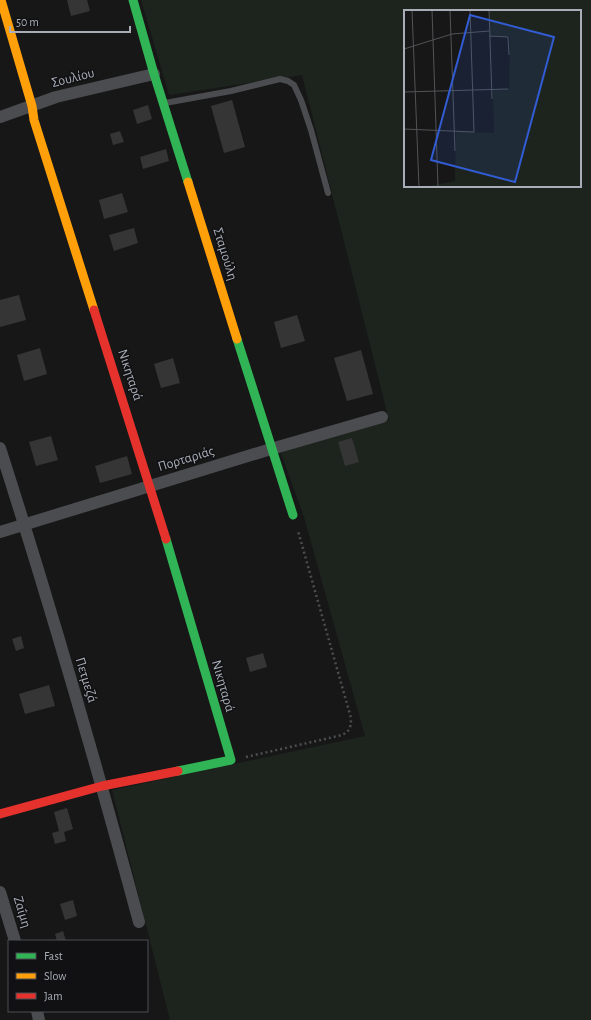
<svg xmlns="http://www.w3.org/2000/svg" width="591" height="1020" font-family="'Alegreya Sans',sans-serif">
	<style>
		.green { fill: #1d241e; fill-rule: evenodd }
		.building { fill: #353536 }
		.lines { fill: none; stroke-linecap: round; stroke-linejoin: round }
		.path { stroke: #4d4e52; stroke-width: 2.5; stroke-dasharray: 2 3; stroke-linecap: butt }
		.lane { stroke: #4b4c50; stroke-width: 6 }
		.street { stroke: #4b4c50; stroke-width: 12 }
		.fast { stroke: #30b455; stroke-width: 9 }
		.slow { stroke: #ff9f0a; stroke-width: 9 }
		.jam { stroke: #e5322d; stroke-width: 9 }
		.labels { text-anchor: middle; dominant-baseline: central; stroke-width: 3; stroke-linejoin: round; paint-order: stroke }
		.street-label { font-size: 14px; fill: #a8adb8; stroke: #111113 }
		.inset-road { fill: none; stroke: #515357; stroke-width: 1 }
		.view { fill: #325cd3; fill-opacity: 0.15; stroke: #325cd3; stroke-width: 2 }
		.inset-edge { fill: none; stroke: #a8adb8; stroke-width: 2 }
	</style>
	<rect width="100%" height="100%" fill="#171717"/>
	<path class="green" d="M141,0H591V1020H170L112,790L365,736L304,517L280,451L389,420L302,75L169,95ZM405,11H580V186H405Z"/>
	<path class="building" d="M67,0H87L90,11L71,16Z
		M232,100L245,147L224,153L211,106Z
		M148,105L152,119L137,124L133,110Z
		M120,131L124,142L113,145L110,134Z
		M166,149L169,161L143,169L140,157Z
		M122,193L128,212L104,219L99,200Z
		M134,228L138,243L114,251L109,235Z
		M19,295L26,320L0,327V300Z
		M297,315L305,341L281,348L274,322Z
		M40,348L47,374L24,381L17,355Z
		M361,350L373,394L347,401L334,358Z
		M173,358L180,383L161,388L154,364Z
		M51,436L58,460L36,466L29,442Z
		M352,438L359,462L345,466L338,442Z
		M127,456L132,474L100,483L95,466Z
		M21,636L24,648L16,651L12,639Z
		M263,653L267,667L250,672L246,658Z
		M49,685L55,706L25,714L19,694Z
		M67,808L73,829L64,832L66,841L55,844L52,833L59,831L54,812Z
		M73,900L77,916L65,920L60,904Z
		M63,931L66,941H57L55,934Z"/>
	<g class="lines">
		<path class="path" d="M246,757L338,736C349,733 351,729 351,718L298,531"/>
		<path class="lane" d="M165,103L231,91L280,79L288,81L294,85L301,100L311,130L328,193"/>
		<path class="street" d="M0,117L56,97L154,74
			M0,448C50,604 96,763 139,922
			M0,532L271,449L382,417
			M0,892L15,941
			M37,1011L39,1020"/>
		<path class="fast" d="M133,0L154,74L188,182
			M237,339L293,515
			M166,539L231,760L178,771"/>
		<path class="slow" d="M1,0L32,106L34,120L94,310
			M188,182L237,339"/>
		<path class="jam" d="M94,310L166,539
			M0,814L102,786L178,771"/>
	</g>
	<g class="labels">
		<g class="street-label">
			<text transform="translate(73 78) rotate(-14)">Σουλίου</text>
			<text transform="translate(225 254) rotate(73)">Σταμούλη</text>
			<text transform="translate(130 375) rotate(72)">Νικηταρά</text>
			<text transform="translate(186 459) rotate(-17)">Πορταριάς</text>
			<text transform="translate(86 680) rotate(73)">Πετμεζά</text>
			<text transform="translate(223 686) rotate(74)">Νικηταρά</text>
			<text transform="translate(22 912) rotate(73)">Ζαΐμη</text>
		</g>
	</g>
	<g transform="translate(404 10)">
		<rect width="177" height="177" fill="#171717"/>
		<path d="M86,0H177V177H20L51,171L52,121L90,123L89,80L105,79L106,27L86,25Z" fill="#1d241e"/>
		<path class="inset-road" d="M8,0L15,177M28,0L34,177M46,0L51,141M85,0L88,89M85,26L104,27L105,45M0,39L48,24L85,21M0,82L104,79M0,119L70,122L66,0"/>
		<path class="view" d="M66,5L150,27L111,172L27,150Z"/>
		<rect width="177" height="177" class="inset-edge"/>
	</g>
	<rect x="8" y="940" width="140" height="72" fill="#111113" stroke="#4d4f55"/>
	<rect x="16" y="953" width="20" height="6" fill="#30b455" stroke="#4d4f55"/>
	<text x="44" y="960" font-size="12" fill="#a8adb8">Fast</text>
	<rect x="16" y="973" width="20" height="6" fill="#ff9f0a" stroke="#4d4f55"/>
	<text x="44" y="980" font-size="12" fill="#a8adb8">Slow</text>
	<rect x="16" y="993" width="20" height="6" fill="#e5322d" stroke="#4d4f55"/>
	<text x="44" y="1000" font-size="12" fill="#a8adb8">Jam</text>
	<path d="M10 26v6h120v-6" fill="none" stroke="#a8adb8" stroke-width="2"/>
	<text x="16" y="26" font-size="12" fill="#a8adb8" stroke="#111113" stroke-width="3" paint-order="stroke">50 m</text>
</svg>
